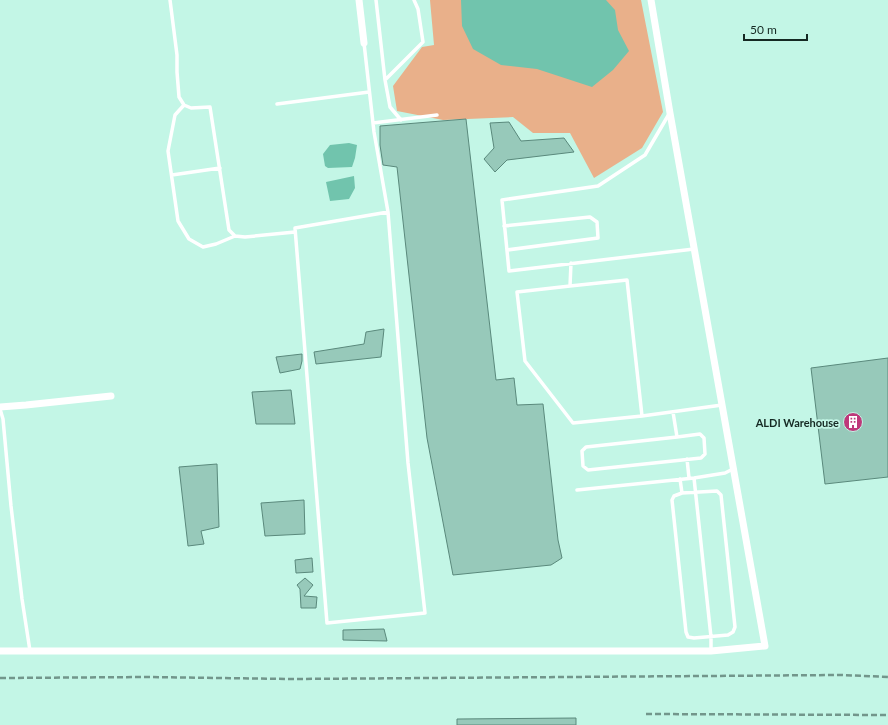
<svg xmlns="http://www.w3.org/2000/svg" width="888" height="725" font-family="Lato,sans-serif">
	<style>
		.green { fill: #e9b08a }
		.water { fill: #71c4ad }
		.building { fill: #97c9ba; stroke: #5a897c }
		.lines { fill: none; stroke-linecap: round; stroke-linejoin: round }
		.lane { stroke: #fff; stroke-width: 3.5 }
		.street { stroke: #fff; stroke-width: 7 }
		.rail { stroke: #72968b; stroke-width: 2.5; stroke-dasharray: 6 3; stroke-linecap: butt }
		.labels { text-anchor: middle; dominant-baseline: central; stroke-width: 3.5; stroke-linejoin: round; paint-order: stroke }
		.poi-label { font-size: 11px; font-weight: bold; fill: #152923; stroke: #c3f6e6; text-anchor: end }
	</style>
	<rect width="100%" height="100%" fill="#c3f6e6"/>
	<path class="green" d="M430,0H641L663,112L642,148L594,178L570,133H533L513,117L443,120L397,111L393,86L422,47L434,45Z"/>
	<path class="water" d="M461,0H606L615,10L618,30L629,51L613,70L592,87L537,69L501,65L473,49L462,26Z
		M349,143L357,145L355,158L352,167L328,168L325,166L323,154L330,145Z
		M354,176L355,188L349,199L330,201L326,182Z"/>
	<path class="building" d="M466,119L496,380L514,378L517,405L543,404L558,540L562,558L551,565L453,575L427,438L397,167L383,165L380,145V126Z
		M509,122L521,141L564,138L574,152L507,160L495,172L484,159L494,148L490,123Z
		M384,329L381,357L316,364L314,352L364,344L366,332Z
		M302,354V361L300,369L280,373L276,357Z
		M888,358V477L825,484L811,368Z
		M291,390L295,424H256L252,392Z
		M217,464L219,527L201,531L204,544L188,546L179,467Z
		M304,500L305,534L265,536L261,503Z
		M312,558L313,572L296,573L295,560Z
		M305,578L313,585L304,596L317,597L316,608H301L300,589L297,585Z
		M384,629L387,641L343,640V630Z
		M576,718V725H457V719Z"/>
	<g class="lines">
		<path class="lane" d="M170,0L177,55V72L179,97L184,105L191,108L210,107L229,230L235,236L245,237L295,232
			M376,0L385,80L423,42L418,9L414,0
			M364,43L374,132L388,212L408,463L425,613L327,623L295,228L388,212
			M385,80L390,107L401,120
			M277,104L369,92
			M184,105L175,115L168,151L178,221L189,239L203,247L216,244L235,236
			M669,114L645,155L598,186L502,200L509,271L694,249
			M373,123L437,115
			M172,175L220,168
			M504,226L590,217L597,222L598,238L507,250
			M571,263L570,286L517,292L525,361L573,423L642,416L722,405
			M570,286L627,280L642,416
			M0,409L3,419L11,506L22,599L30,651
			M673,412L677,437L586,447L582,451L583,466L588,470L701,458L705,454L704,438L700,434L677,437
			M687,459L689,478
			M694,478L711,637V651
			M680,479L682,493L674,496L672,500L686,632L688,637L694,638L728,635L733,632L735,627L721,495L717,491L682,493
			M577,490L694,478L725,473L733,469"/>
		<path class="street" d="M359,0L364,43
			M0,407L26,405L111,396
			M0,651H711L765,646L670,113L651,0"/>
		<path class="rail" d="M0,678L148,677L293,679L840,675L888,677
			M646,714L888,715"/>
	</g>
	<defs>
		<symbol id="building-disc" viewBox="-11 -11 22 22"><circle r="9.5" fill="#be387a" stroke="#c3f6e6"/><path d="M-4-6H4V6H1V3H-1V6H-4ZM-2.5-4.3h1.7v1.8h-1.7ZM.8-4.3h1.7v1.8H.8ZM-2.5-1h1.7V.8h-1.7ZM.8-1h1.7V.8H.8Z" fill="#fff"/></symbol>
	</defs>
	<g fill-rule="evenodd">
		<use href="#building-disc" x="842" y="411" width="22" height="22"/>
	</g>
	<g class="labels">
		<g class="poi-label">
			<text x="839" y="422">ALDI Warehouse</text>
		</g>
	</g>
	<path d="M744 34v6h63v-6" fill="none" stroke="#152923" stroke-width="2"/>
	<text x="750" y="34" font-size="12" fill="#152923" stroke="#c3f6e6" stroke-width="3" paint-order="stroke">50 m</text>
</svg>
